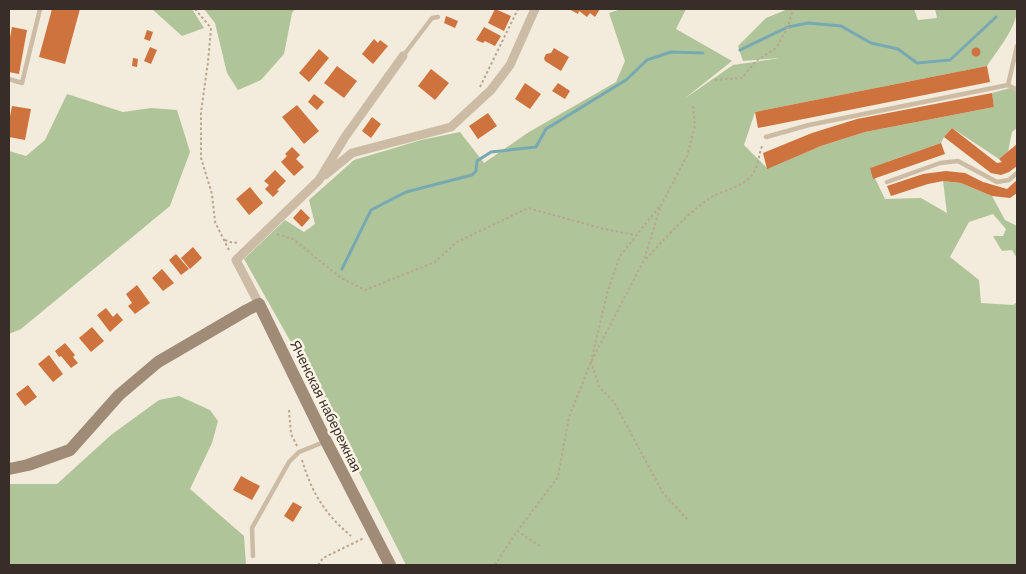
<svg xmlns="http://www.w3.org/2000/svg" width="1026" height="574" font-family="'DM Sans',sans-serif">
	<style>
		.green { fill: #b0c499 }
		.lines { fill: none; stroke-linecap: round; stroke-linejoin: round }
		.stream { stroke: #77a9b3; stroke-width: 3 }
		.building { fill: #ce723e }
		.path { stroke: #b8a690; stroke-width: 2; stroke-dasharray: 2.5 2.5; stroke-linecap: butt }
		.lane { stroke: #ccbca6; stroke-width: 4.5 }
		.street { stroke: #ccbca6; stroke-width: 9 }
		.secondary { stroke: #a08b77; stroke-width: 12 }
		.labels { text-anchor: middle; dominant-baseline: central; stroke-width: 5; stroke-linejoin: round; paint-order: stroke }
		.street-label { font-size: 14px; fill: #382e27; stroke: #fbf4e7 }
	</style>
	<rect width="100%" height="100%" fill="#f3ebdb"/>
	<path class="green" d="M152,9H192L204,28L182,36Z
		M204,9H295L292,13L284,54L261,80L238,90L227,73L215,23Z
		M621,9H686L676,29L732,61L684,99L733,65L780,58L743,61L738,46L766,18L788,9H914L918,20L937,18L935,9H1017C1017,27 997,51 987,66L755,112L744,145L767,168L821,146L865,132L994,107L992,93L1017,86V128L1012,132L1008,152L999,159L952,128L944,137L941,143L870,168L885,199L921,198L947,213L943,181L961,183L992,196L1005,220L1017,226V258L1012,250L1002,251L993,236H1003L1006,229L993,214L969,222L950,257L979,280L981,303L1013,305L1017,302V565H406L310,376L244,259L285,220L304,232L315,224L309,200L354,160L421,140L460,132L484,163L529,132L616,82L625,61L609,13Z
		M67,94L123,112L151,108L177,110L190,152L170,206L21,329L9,334V151L26,156L45,140Z
		M179,396L210,410L218,421L212,443L190,489L244,536L246,565H9V484H57L111,435L159,400Z"/>
	<g class="lines">
		<path class="stream" d="M740,50L788,27L808,23L841,26L871,43L898,49L917,63L950,60L996,17
			M342,269L371,210L406,192L472,175L476,171L477,161L491,152L536,147L546,129L626,80L647,60L671,52L703,53"/>
	</g>
	<path class="building" d="M52,9H80L65,64L39,57Z
		M495,9L511,16L504,31L488,23Z
		M569,9H600L595,17L590,13L587,17L579,11L578,14Z
		M446,16L458,21L455,28L444,23Z
		M12,27L27,30L19,74L9,72V43Z
		M484,27L501,36L495,46L485,41L483,43L476,40Z
		M147,30L153,32L150,41L144,39Z
		M374,39L378,43L380,40L388,46L373,64L362,54Z
		M150,47L157,50L151,64L144,61Z
		M971.5 52a4.5 4.5 0 1 1 9 0a4.5 4.5 0 1 1-9 0Z
		M554,48L569,57L561,71L545,61L544,58L546,54L551,53Z
		M319,49L329,58L309,82L299,73Z
		M133,58L138,59L137,67L132,66Z
		M337,66L357,81L344,98L324,83Z
		M987,66L990,82L758,128L755,112Z
		M431,69L449,83L435,100L418,86Z
		M525,83L541,94L530,109L515,99Z
		M558,83L570,91L565,99L552,91Z
		M992,93L994,107L865,132L821,146L767,169L763,153L812,133L857,119Z
		M314,94L324,102L317,110L308,102Z
		M297,105L319,131L304,144L282,117Z
		M12,106L31,109L25,140L9,137V122Z
		M488,113L497,126L478,139L469,126Z
		M372,117L381,124L371,138L362,131Z
		M952,128L997,163L1002,162L999,159L1017,144V166L1009,172L1001,175L991,173L944,137Z
		M941,143L945,154L873,179L870,168Z
		M292,147L300,155L296,159L304,167L294,176L281,162L287,156L285,154Z
		M275,170L286,181L277,190L279,191L273,197L265,189L269,185L264,181Z
		M946,171L965,173L983,182L1007,189L1017,180V193L1010,198L992,196L961,183L943,181L928,184L891,196L887,186L923,174Z
		M250,187L263,203L249,215L236,199Z
		M301,209L310,218L302,227L293,218Z
		M193,247L202,258L190,269L181,258Z
		M176,254L189,269L181,275L169,260Z
		M162,269L174,283L163,291L152,278Z
		M137,285L150,303L135,314L128,306L132,303L126,294Z
		M106,308L113,317L117,313L123,320L110,332L97,315Z
		M92,327L104,341L91,352L79,338Z
		M65,343L75,355L73,357L78,363L71,368L61,356L59,357L55,351Z
		M49,355L63,374L53,382L38,364Z
		M28,385L37,397L25,406L16,394Z
		M241,476L260,486L252,500L233,490Z
		M293,502L302,507L293,522L284,516Z"/>
	<g class="lines">
		<path class="path" d="M195,9L211,28L208,62L201,112V158L212,194L215,222L230,252
			M715,80L742,78L756,61L776,48L788,27L793,9
			M480,87L518,9
			M277,234L293,239L341,278L365,290L435,262L457,242L528,208L604,229L635,235
			M225,240L230,242L239,243
			M646,259C666,238 686,214 710,198C725,189 747,187 755,170C759,162 759,152 763,144
			M592,357L608,290L620,256L659,207
			M591,361L599,387L614,402L663,493L688,520
			M289,410L291,434L297,446
			M302,460C312,493 324,513 351,536
			M517,531L540,546
			M318,565L323,558L364,538
			M495,565L513,537L558,477L569,417L591,362L644,260L661,205L687,156L695,126L693,106"/>
		<path class="lane" d="M403,56L432,18L438,17
			M9,79L22,83L40,9
			M1008,85L1017,90
			M766,137L809,125L1008,85L1017,46
			M887,182L940,163L958,161L997,182L1009,180L1017,173
			M253,556L252,528L289,462L299,452L324,442"/>
		<path class="street" d="M325,175L352,153L451,127L491,90L510,65L535,9
			M259,304L236,260L319,180L345,137L403,56"/>
		<path class="secondary" d="M9,469L28,465L70,450L119,395L158,362L247,310L259,304L326,441L390,565"/>
	</g>
	<g class="labels">
		<g class="street-label">
			<text transform="translate(326 406) rotate(64)">Яченская набережная</text>
		</g>
	</g>
	<rect width="1026" height="574" fill="none" stroke="#382e27" stroke-width="20"/>
</svg>
